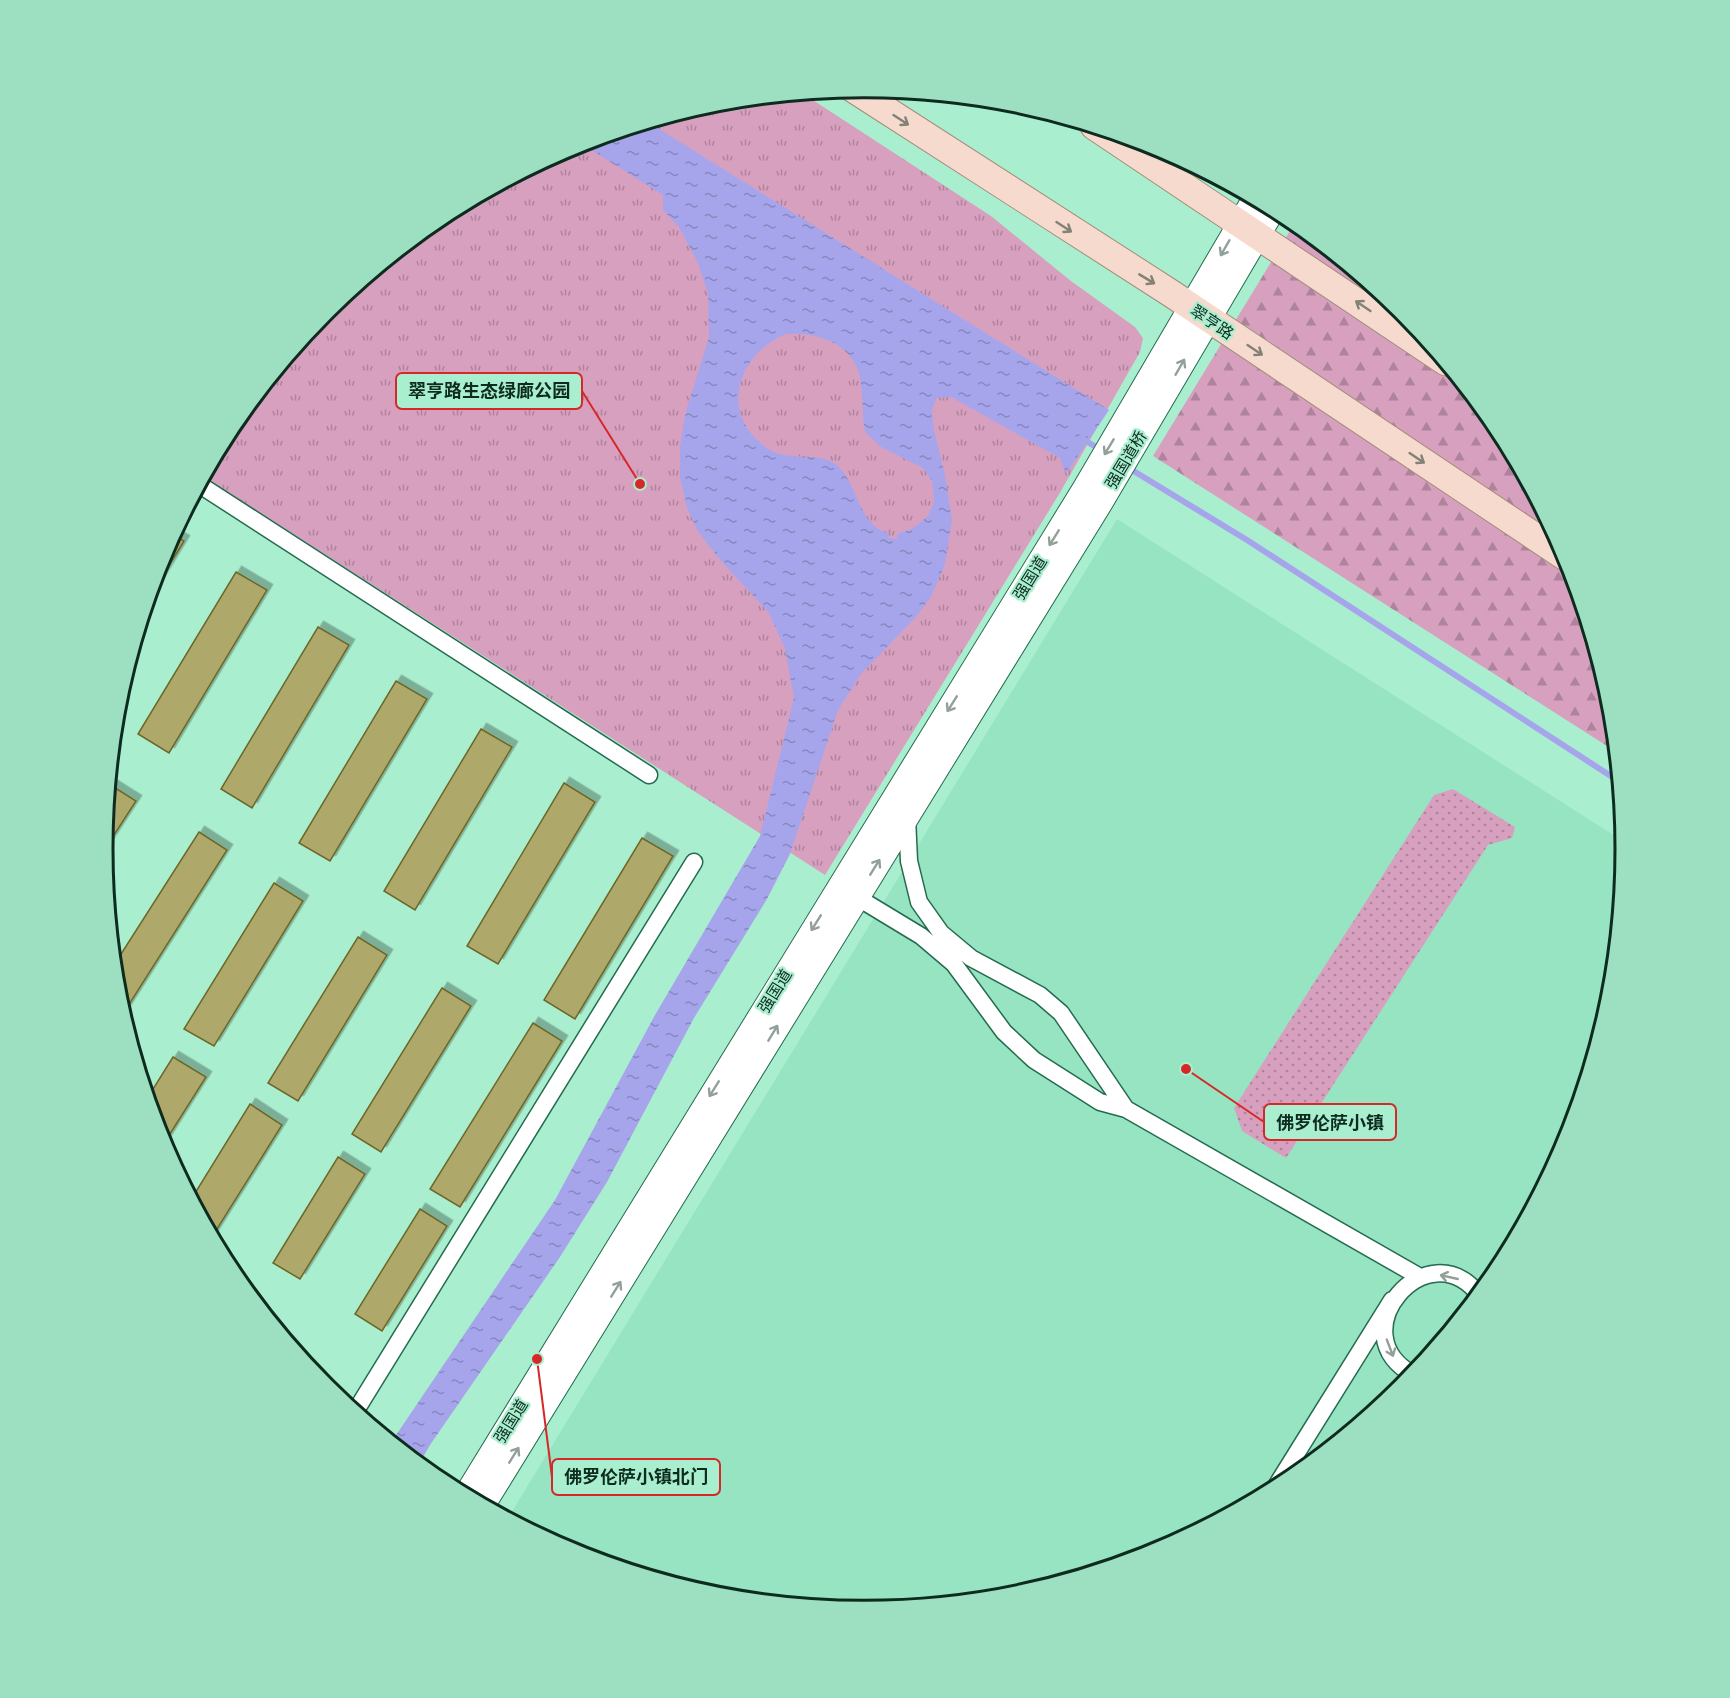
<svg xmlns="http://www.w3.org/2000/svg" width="1730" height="1698" font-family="Poppins,'Noto Sans SC',sans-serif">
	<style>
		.built { fill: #96e4c1 }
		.grass { fill: url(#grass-dots) }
		.forest { fill: url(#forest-firs) }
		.park { fill: url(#park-tufts) }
		.water { fill: url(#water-ripples); fill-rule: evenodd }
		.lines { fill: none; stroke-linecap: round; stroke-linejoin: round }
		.stream { stroke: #a6a5ec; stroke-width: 6 }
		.building { fill: #aea96b; stroke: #6c6729; stroke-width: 1.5; filter: url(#shadow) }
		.street-casing { stroke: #246b50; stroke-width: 19 }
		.secondary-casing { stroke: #246b50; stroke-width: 26 }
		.primary-casing { stroke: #a28d7b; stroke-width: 29 }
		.street { stroke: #fff; stroke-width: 16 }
		.secondary { stroke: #fff; stroke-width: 24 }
		.primary { stroke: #f7dace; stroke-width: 27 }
		.oneway { stroke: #828276 }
		.oneway2 { stroke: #93a09a }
		.labels { text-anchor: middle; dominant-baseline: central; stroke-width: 4.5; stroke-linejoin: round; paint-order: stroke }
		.street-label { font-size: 16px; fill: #0e2b1f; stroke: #a9efcf }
		.rim { fill: none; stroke: #0e2b1f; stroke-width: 3 }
		.leader { fill: none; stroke: #d62828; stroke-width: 2 }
		.callout-dot { fill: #d62828; stroke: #a9efcf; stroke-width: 2 }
		.callout { fill: #a9efcf; stroke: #d62828; stroke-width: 2 }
		.callout-label { font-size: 18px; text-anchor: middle; font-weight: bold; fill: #0e2b1f }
	</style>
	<defs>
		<pattern id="grass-dots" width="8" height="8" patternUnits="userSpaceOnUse" patternTransform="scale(1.5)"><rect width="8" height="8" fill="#d8a0bf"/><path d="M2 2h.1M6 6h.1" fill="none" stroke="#ae839b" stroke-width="1.8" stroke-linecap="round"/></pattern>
		<pattern id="forest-firs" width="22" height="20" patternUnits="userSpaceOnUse" patternTransform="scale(1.5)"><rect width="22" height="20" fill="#d8a0bf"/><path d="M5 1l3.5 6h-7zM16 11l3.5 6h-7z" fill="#ae839b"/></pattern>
		<pattern id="park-tufts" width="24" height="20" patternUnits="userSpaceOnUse" patternTransform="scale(1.5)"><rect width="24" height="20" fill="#d8a0bf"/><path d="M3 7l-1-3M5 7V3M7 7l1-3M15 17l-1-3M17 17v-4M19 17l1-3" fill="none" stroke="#ae839b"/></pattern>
		<pattern id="water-ripples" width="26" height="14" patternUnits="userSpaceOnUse" patternTransform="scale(1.5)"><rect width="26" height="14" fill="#a6a5ec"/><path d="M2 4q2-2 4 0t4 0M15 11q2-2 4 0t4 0" fill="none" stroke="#8687bf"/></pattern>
		<filter id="shadow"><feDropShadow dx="5.5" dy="-5.5" stdDeviation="0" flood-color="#0004"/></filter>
	</defs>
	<rect width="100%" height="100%" fill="#a9efcf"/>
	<path class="built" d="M1117,519L1626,843L1612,998L1569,1141L1498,1273L1404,1388L1288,1483L1156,1553L1013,1596L865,1611L716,1596L573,1553L508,1518Z"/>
	<path class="grass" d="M1453,789L1515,827L1512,838L1488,845L1286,1158L1242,1131L1234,1108L1434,795Z"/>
	<path class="forest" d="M1296,221L1404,310L1499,426L1569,558L1612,701L1618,753L1153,456Z"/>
	<path class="park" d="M802,93L991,216L1071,281L1135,327L1143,338L1140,352L1061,491L825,875L204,477L232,425L326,310L442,215L574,145L717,102Z"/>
	<path class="water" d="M648,122L1109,410L1066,474L1060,458L951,397L937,398L932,408L934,430L945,475L952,520L945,564L931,597L915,618L861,674L838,710L790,854L767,899L694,1018L607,1182L560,1257L430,1445L419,1464L392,1441L555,1200L655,1015L760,836L794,698L785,649L769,613L720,560L697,530L686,505L680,477V446L685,415L709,337L708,294L698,263L679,227L663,210V195L580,143ZM786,334C814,332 847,341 858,370C864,389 861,412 865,432L881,447L923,468L932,481L934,502L928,516L912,529L897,534V539L888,538L889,533C860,528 859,488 839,467C821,449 790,464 767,448C718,414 737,354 786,334Z"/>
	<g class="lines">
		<path class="stream" d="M1081,438L1101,450
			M1127,467L1247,540L1620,782"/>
	</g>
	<path class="building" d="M173,535L184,541L147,602L161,557Z
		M236,572L267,590L169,753L138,734Z
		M318,627L349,645L252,808L221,789Z
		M396,681L427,699L330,861L299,843Z
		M481,729L512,747L415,910L384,891Z
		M564,783L595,802L498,964L467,946Z
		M109,784L136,801L103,852V849Z
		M199,832L227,850L123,1014L118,997L114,965Z
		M642,838L673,856L575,1019L544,1000Z
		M274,883L303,901L214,1046L184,1029Z
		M358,937L387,955L298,1101L268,1083Z
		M442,988L471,1006L381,1152L352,1134Z
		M533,1023L562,1041L460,1207L430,1189Z
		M173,1057L206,1077L163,1145L148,1097Z
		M250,1104L282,1125L212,1237L192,1198Z
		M338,1157L365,1174L300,1279L273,1263Z
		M420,1209L447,1226L382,1331L355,1314Z"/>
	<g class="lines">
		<defs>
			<path id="street" d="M200,485L649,775
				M907,817L909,861L919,902L941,933L971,958L1040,995L1061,1013L1126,1109L1420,1277
				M850,893L921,936L954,964L1004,1032L1034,1060L1100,1102L1126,1109
				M1414,1375C1337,1334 1428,1227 1480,1296
				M355,1412L694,862
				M1273,1491L1392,1300"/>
			<path id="secondary" d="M466,1495L1085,488L1255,198
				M483,1505L1101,502L1274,208"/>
			<path id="primary" d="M852,88L1172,294L1570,560
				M1094,126L1446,362"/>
		</defs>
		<use href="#street" class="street-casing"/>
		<use href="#secondary" class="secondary-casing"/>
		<use href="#primary" class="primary-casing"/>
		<use href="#street" class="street"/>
		<use href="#secondary" class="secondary"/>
		<use href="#primary" class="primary"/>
	</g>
	<defs><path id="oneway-shaft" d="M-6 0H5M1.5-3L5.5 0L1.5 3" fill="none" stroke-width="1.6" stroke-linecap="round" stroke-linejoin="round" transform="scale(1.5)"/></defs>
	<g class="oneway">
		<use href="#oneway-shaft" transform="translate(901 120) rotate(33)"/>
		<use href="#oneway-shaft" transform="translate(1064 227) rotate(33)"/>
		<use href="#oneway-shaft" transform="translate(1147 279) rotate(31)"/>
		<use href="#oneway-shaft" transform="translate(1363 306) rotate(-146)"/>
		<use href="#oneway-shaft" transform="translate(1255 350) rotate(34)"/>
		<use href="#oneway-shaft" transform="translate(1417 458) rotate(34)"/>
	</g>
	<g class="oneway2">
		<use href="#oneway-shaft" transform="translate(1225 248) rotate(120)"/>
		<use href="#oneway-shaft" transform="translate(1180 367) rotate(-60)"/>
		<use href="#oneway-shaft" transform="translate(1109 447) rotate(121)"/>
		<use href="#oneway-shaft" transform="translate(1054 538) rotate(122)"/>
		<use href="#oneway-shaft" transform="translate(952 704) rotate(122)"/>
		<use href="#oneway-shaft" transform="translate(875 867) rotate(-58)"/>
		<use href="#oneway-shaft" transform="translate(816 923) rotate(122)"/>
		<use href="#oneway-shaft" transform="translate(773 1033) rotate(-59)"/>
		<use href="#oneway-shaft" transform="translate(714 1089) rotate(122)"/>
		<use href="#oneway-shaft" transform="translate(1449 1277) rotate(-167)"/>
		<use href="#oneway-shaft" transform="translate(616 1289) rotate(-58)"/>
		<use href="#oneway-shaft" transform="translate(1390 1348) rotate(69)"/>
		<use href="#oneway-shaft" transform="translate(514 1455) rotate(-58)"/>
	</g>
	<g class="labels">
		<g class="street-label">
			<text transform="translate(1212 322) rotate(34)">翠亨路</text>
			<text transform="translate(1126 460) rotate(-59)">强国道桥</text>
			<text transform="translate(1030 578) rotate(-58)">强国道</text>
			<text transform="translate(775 991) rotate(-58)">强国道</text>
			<text transform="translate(511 1421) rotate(-58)">强国道</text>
		</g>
	</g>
	<path d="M0 0H1730V1698H0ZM113 849a751 751 0 1 1 1502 0a751 751 0 1 1-1502 0Z" fill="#9ddfc1" fill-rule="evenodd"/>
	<path class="rim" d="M113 849a751 751 0 1 1 1502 0a751 751 0 1 1-1502 0Z"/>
	<path class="leader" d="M640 484L582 391M1186 1069L1264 1122M537 1359L552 1477"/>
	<g class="callout-dot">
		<circle cx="640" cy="484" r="6"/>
		<circle cx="1186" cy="1069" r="6"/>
		<circle cx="537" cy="1359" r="6"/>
	</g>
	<g class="callout">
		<rect x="396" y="373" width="186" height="36" rx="6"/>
		<rect x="1264" y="1104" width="132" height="36" rx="6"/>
		<rect x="552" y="1459" width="168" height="36" rx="6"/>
	</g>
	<g class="callout-label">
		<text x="489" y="397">翠亨路生态绿廊公园</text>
		<text x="1330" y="1129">佛罗伦萨小镇</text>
		<text x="636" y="1483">佛罗伦萨小镇北门</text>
	</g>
</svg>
